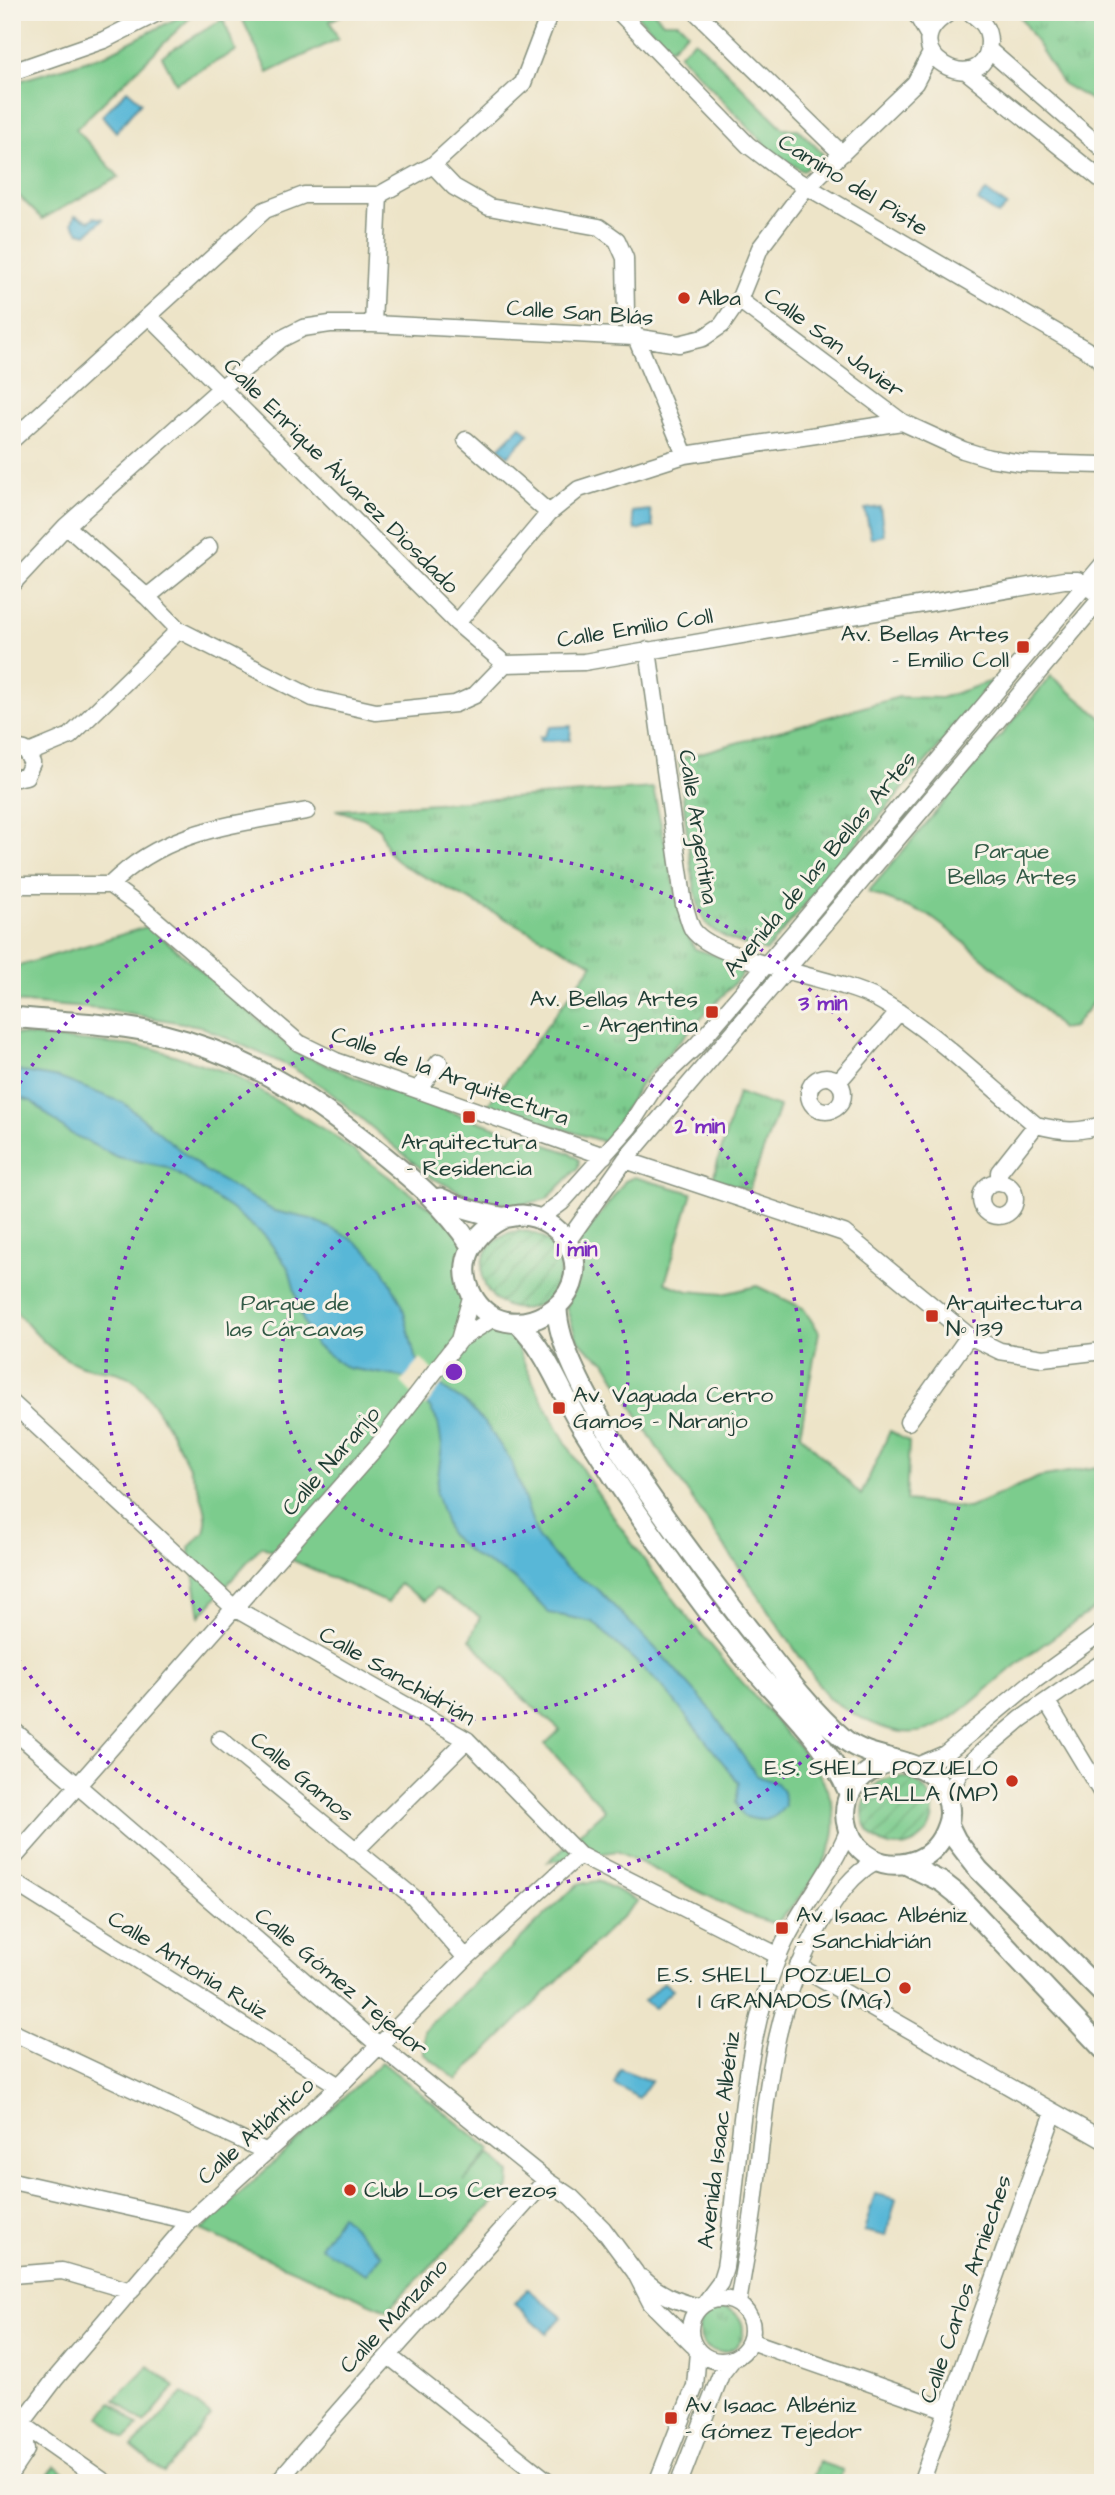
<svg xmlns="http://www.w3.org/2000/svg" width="1115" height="2495" font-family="'Architects Daughter',sans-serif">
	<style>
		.grass { fill: url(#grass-tufts); stroke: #4e8460; stroke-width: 2 }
		.park { fill: #7ccc8d; stroke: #4e8460; stroke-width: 2 }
		.garden { fill: url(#garden-furrows); stroke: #4e8460; stroke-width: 2 }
		.water { fill: #59b7d7; stroke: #3c7a86; stroke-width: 2 }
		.pier { fill: #ede4c8 }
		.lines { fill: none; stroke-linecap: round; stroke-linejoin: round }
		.stream { stroke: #59b7d7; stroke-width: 4.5 }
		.minor-casing { stroke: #86907e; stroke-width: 19 }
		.major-casing { stroke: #86907e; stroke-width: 23 }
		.minor { stroke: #fff; stroke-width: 16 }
		.major { stroke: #fff; stroke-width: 19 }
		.ring { fill: none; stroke: #7b2cbf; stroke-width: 3.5; stroke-dasharray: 3.5 7 }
		.poi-dot { fill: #c8321e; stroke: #f7f3e8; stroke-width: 2.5 }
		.labels { text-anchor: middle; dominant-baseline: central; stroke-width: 6; stroke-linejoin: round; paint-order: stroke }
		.street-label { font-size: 23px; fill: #1f3d34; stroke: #f7f3e8 }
		.poi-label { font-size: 23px; fill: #1f3d34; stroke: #f7f3e8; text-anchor: start }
		.park-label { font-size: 23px; fill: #325a46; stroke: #f7f3e8 }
		.centre { fill: #7b2cbf; stroke: #f7f3e8; stroke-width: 3.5 }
		.ring-label { font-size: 21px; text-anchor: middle; font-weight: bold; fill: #7b2cbf; stroke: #f7f3e8; stroke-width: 6; stroke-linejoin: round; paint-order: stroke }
	</style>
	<defs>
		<pattern id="grass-tufts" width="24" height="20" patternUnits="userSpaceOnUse" patternTransform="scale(1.75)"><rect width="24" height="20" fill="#7ccc8d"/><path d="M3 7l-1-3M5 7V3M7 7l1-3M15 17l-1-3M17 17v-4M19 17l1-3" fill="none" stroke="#65a774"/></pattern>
		<pattern id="garden-furrows" width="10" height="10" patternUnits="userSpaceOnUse" patternTransform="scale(1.75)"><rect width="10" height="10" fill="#7ccc8d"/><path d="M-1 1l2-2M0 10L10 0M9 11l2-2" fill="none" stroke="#65a774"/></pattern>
	</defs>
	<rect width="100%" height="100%" fill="#f7f3e8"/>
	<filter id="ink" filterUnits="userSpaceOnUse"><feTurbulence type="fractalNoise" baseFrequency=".0143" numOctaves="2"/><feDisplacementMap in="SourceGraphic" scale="14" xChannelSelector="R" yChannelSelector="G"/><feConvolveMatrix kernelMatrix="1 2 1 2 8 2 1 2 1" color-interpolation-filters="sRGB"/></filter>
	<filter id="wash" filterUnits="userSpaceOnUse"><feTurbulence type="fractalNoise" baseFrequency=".00686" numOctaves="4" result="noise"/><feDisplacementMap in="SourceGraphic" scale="28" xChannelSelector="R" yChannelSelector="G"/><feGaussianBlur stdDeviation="1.57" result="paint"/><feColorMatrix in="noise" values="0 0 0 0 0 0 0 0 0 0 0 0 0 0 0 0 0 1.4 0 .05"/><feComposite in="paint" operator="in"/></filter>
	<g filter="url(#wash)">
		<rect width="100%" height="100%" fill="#ede4c8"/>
		<path class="grass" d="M1017,12H1103V107L1063,84Z
			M995,680L766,951C747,945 716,939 704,920C691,899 683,790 679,759L899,697L941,698Z
			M653,788L684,930L695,949L737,962L744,973L644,1079L605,1142L487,1106L593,964L402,865L388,852L379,828L363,818L336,810Z
			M738,1093L779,1107L749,1190L713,1178Z
			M699 2330a22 22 0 1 1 44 0a22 22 0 1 1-44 0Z"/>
		<path class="park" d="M189,12H196L76,129L119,177L42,219L12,189V83L105,55Z
			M239,12H347L330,21L338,39L268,73Z
			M633,12H654L663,22H678L688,32L671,48Z
			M223,19L236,51L176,83L162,56Z
			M695,40L784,129H798L823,154L803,171L773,153L679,54Z
			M1051,676L1103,719V990L1073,1027L1061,1029L1041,1007L954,934L928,915L868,892Z
			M149,926L296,1052L370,1084L570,1153L579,1160L578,1168L547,1199L517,1206L475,1199L432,1178L326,1089L291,1067L200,1026L100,1009L12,1002V968Z
			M12,1034L152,1048L232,1074L333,1135L468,1236L456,1268L462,1299L489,1327L511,1332C552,1434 619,1530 687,1616C715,1651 744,1684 773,1718C798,1748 829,1773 834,1815C839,1858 802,1895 776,1924L745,1914L617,1851L548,1862L605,1810L545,1744L560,1730L519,1695L470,1639L480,1617L435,1589L425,1601L399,1584L388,1603L261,1546L200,1616L189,1547L204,1533C205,1528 207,1522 206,1517C205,1489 156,1398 133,1380C115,1367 96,1373 77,1364C49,1353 33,1329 12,1308Z
			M634,1177L692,1193L665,1283L688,1291L723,1294L757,1286L803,1308L819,1332L800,1434L861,1495L890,1431L909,1442L906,1501L968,1508L1039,1477L1103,1466V1602C1074,1623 1044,1643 1016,1665C938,1729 925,1762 828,1698L656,1446L605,1361L589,1351L576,1337L566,1307L583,1265L579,1243L625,1181Z
			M598,1881L638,1901L457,2080L424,2054V2030L578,1884Z
			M382,2062L491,2150L464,2181L490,2154L510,2172L509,2187L387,2310L201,2230Z
			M149,2366L175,2387L144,2423L115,2400Z
			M183,2393L211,2416L164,2473L132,2447Z
			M112,2402L138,2426L125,2439L100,2418Z
			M819,2462L843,2470L838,2483H811Z
			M55,2466L80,2483H43Z"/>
		<path class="garden" d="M482 1270a39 39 0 1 1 78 0a39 39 0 1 1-78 0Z
			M863 1812a35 35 0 1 1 70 0a35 35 0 1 1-70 0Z"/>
		<path class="water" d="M127,90L141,102L116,132L102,116Z
			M986,191L1007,206L998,215L978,201Z
			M75,215L90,221L94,217L103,219L87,234L79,232L72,223Z
			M521,426L529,434L508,456L499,448Z
			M880,507L884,535L871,538L865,509Z
			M650,510L653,527L635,530L632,512Z
			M571,726L570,740L540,741L539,737L544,736L550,727Z
			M12,1070L59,1078L124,1103L205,1171L274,1211L311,1219L351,1238L367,1251L381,1265L402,1304L415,1357L444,1389L466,1403L488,1427L512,1463L538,1538L564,1567L597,1589L661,1654L708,1706L757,1776L777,1783L783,1791L785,1806C772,1823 762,1822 743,1816L736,1803L739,1783L662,1686L593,1622L549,1613L514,1578L474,1556L449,1534L436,1493L442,1446L438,1422L430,1408L402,1377L347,1368L315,1345L302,1318L289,1269L265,1236L230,1208L167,1167L117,1157L68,1132L31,1101L12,1096Z
			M663,1982L673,1990L654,2008L644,2001Z
			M620,2069L651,2081L639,2098L614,2084Z
			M875,2194L896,2199L886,2236L864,2231Z
			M341,2215L382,2255L366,2274L320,2247Z
			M528,2289L562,2317L547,2333L514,2303Z"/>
		<path class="pier" d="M421,1358L444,1383L425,1407L401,1382Z"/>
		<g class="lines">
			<path class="stream" d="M12,116L15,112"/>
		</g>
	</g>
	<g filter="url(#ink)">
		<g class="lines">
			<defs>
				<path id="minor" d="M619,12L748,145L789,176L1095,355L1103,364
					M696,12L842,154
					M915,12L929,36
					M951,12C884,50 987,105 989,42C989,27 981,20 969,12
					M989,50L1103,149
					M966,71L1103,181
					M12,72L104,40L159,12
					M433,165L454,187L489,207L599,227L617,240L625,258L626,314L685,455
					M739,300L902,422
					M149,316L457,623L505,664
					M373,324L379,195
					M12,440L265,210L304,195H379L433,165L523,83L550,12
					M466,440L549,513
					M66,526L147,597L179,630L313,698L376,712L455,704L475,695L505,664L584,662L1064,580H1078L1103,598
					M12,584L66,526L221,388L281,339L303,328L330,324H373L634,337L679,344L703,338L722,325L739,300L760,248L804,190L915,83L931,53
					M147,597L209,547
					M457,623L549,513L579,489L685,455L902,422L963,450L989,458L1022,463L1103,465
					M648,650L684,905C687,912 689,924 693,930C716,962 837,977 877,999C932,1029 987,1084 1036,1125C1061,1131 1079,1134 1103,1124
					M12,747L25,750L32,763L26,776L12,779
					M29,753L70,736L179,630
					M12,885H110L142,908L299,1043L336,1061L604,1156
					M110,885C166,829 233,825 307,811
					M809 1094a17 17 0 1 1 34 0a17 17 0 1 1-34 0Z
					M838,1082L899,1012
					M418,1090L439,1062
					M625,1160L844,1233L969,1336L1000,1351L1043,1358L1103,1351
					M999,1182V1172L1036,1125
					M981 1199a17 17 0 1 1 34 0a17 17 0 1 1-34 0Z
					M539,1219L562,1202L629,1127L657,1083L697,1045L796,930L1103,564
					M567,1242L625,1160L1103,596
					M459,1340L472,1294
					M12,1403L234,1608L467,1740L579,1855L779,1956
					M908,1422L969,1336
					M1047,1702L1103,1795
					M12,1729L381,2047L546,2180L571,2197L603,2229L635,2272L651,2303L693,2345
					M220,1739L413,1897L466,1958
					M919,1765L945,1754L1031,1683L1103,1631
					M948,1799L959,1773L983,1751L1021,1719L1103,1662
					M355,1851L467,1740
					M12,1860L379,1444L459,1340L495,1317
					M12,1881L339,2086
					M798,1966L1103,2140
					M12,2032L267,2152
					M12,2181L190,2221
					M12,2275L62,2271L131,2291
					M642,2278C660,2295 676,2301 699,2307
					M690 2330a31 31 0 1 1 62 0a31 31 0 1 1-62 0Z
					M705,2303L720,2283L725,2267C741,2163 739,2056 778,1957C796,1912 830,1876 848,1831
					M738,2304C743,2270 750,2237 754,2204C766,2105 770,2006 824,1918C839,1894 851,1875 876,1861
					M750,2341L947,2410
					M390,2357L550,2483
					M19,2422L106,2483
					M12,2471L26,2450L22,2423L56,2378L190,2221L339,2086L466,1958L579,1855
					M277,2483C364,2379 457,2282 546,2180
					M657,2483L695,2386L698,2352
					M679,2483L721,2374L732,2360
					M921,2483L1054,2112"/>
				<path id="major" d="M12,1017C58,1022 117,1023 161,1034C246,1055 306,1094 374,1148C411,1178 445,1205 471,1246
					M440,1198C460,1208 479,1213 501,1217C508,1218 515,1215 522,1215C540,1216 558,1227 567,1242C603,1302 505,1357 472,1295C455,1261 475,1231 506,1217
					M557,1309C559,1387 697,1561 747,1627C777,1665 808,1708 844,1739C876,1766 929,1752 946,1795C950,1805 951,1816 947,1826C942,1841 932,1854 917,1860C848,1886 810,1783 893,1761
					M518,1323C547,1351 561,1393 582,1427C630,1505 682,1579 738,1650C775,1697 825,1737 849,1793
					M948,1824L956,1840L979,1870L1103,1994
					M905,1864L942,1882L956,1893L1103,2049"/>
			</defs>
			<use href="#minor" class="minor-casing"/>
			<use href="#major" class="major-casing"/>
			<use href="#minor" class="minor"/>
			<use href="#major" class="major"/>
		</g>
	</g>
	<g class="ring">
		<circle cx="454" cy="1372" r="174"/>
		<circle cx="454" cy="1372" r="348"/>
		<path d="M14 1092A522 522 0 1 1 14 1652"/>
	</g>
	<g class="poi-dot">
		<circle cx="684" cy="298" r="7"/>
		<rect x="1016" y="640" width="14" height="14" rx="3.5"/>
		<rect x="705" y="1005" width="14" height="14" rx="3.5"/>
		<rect x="462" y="1110" width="14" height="14" rx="3.5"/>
		<rect x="925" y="1309" width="14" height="14" rx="3.5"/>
		<rect x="552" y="1401" width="14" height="14" rx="3.5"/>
		<circle cx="1012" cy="1781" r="7"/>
		<rect x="775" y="1921" width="14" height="14" rx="3.5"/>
		<circle cx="905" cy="1988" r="7"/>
		<circle cx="350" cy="2190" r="7"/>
		<rect x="664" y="2411" width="14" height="14" rx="3.5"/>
	</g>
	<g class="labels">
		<g class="street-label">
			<text transform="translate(853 185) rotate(32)">Camino del Piste</text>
			<text transform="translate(580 313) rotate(4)">Calle San Blás</text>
			<text transform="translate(834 343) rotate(37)">Calle San Javier</text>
			<text transform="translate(341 476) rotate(45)">Calle Enrique Álvarez Diosdado</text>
			<text transform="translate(635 628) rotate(-9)">Calle Emilio Coll</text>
			<text transform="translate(698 827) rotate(81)">Calle Argentina</text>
			<text transform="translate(820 864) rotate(-50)">Avenida de las Bellas Artes</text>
			<text transform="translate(450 1076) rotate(20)">Calle de la Arquitectura</text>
			<text transform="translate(331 1461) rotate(-49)">Calle Naranjo</text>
			<text transform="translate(397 1676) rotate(30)">Calle Sanchidrián</text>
			<text transform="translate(302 1777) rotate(40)">Calle Gamos</text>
			<text transform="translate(188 1965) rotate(32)">Calle Antonia Ruiz</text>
			<text transform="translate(341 1982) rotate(40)">Calle Gómez Tejedor</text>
			<text transform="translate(256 2131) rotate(-42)">Calle Atlántico</text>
			<text transform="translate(719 2140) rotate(-83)">Avenida Isaac Albéniz</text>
			<text transform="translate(966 2289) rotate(-71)">Calle Carlos Arnieches</text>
			<text transform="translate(394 2316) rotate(-47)">Calle Manzano</text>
		</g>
		<g class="poi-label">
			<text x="698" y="298">Alba</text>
			<text x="1009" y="634" text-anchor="end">Av. Bellas Artes<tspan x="1009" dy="26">- Emilio Coll</tspan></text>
			<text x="698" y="999" text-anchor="end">Av. Bellas Artes<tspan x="698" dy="26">- Argentina</tspan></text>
			<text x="469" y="1142" text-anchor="middle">Arquitectura<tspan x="469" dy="26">- Residencia</tspan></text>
			<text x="946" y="1303">Arquitectura<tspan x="946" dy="26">Nº 139</tspan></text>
			<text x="573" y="1395">Av. Vaguada Cerro<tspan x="573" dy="26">Gamos - Naranjo</tspan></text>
			<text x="998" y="1768" text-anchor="end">E.S. SHELL POZUELO<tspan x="998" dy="26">II FALLA (MP)</tspan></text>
			<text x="796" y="1915">Av. Isaac Albéniz<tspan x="796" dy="26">- Sanchidrián</tspan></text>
			<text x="891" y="1975" text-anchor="end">E.S. SHELL POZUELO<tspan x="891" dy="26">I GRANADOS (MG)</tspan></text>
			<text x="364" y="2190">Club Los Cerezos</text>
			<text x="685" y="2405">Av. Isaac Albéniz<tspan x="685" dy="26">- Gómez Tejedor</tspan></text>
		</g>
		<g class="park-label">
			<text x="1012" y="851">Parque<tspan x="1012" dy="26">Bellas Artes</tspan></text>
			<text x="295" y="1303">Parque de<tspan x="295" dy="26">las Cárcavas</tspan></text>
		</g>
	</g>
	<circle cx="454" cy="1372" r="10" class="centre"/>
	<g class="ring-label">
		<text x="823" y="1010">3 min</text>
		<text x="700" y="1133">2 min</text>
		<text x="577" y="1256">1 min</text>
	</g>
	<rect width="1115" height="2495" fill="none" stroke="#f7f3e8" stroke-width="42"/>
</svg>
